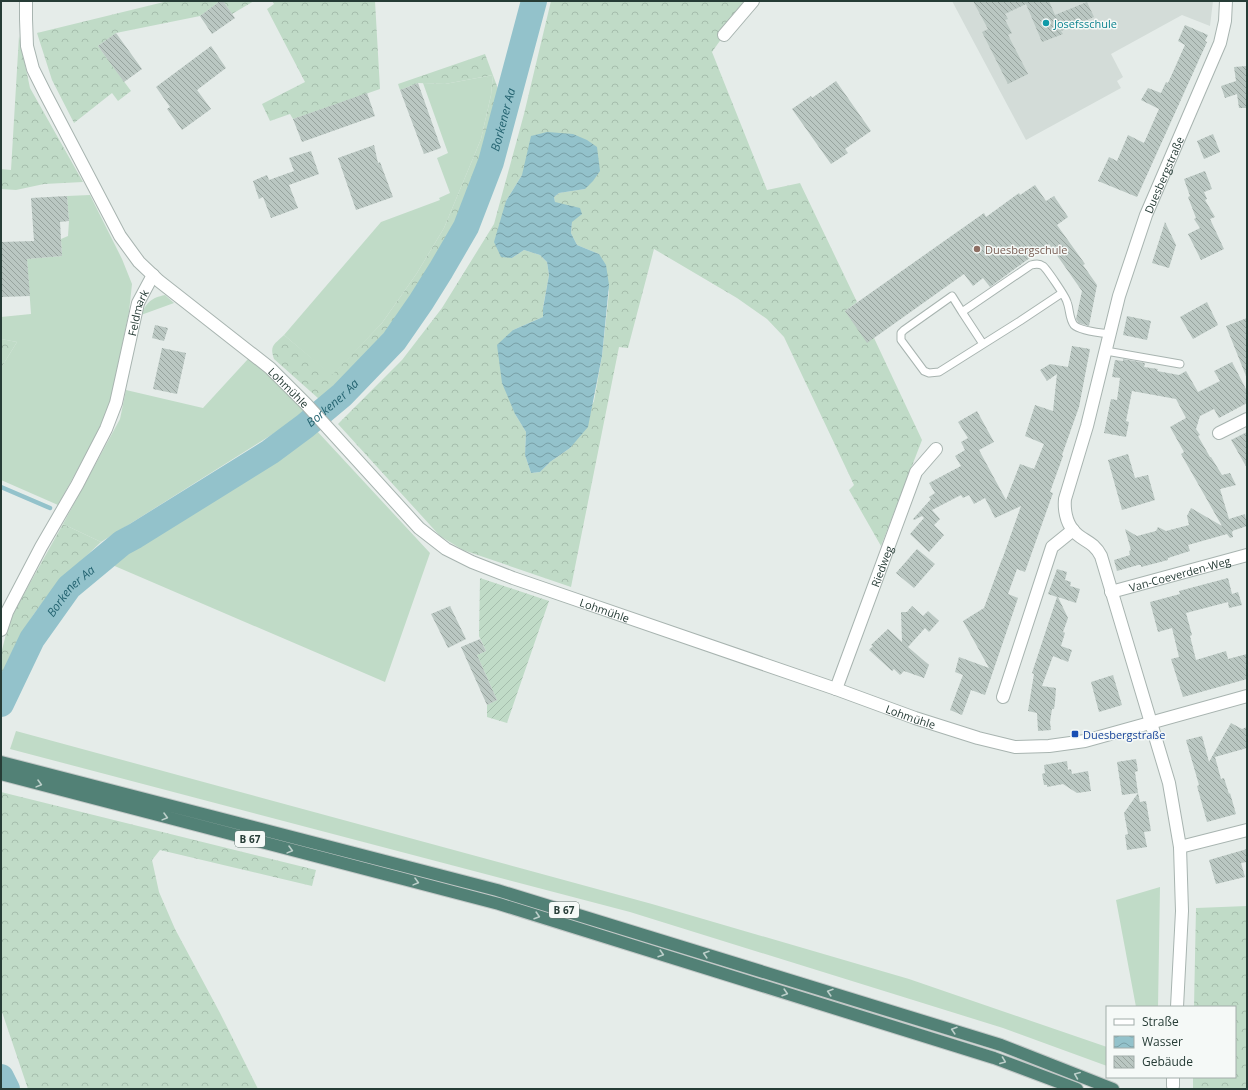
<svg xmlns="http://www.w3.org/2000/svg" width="1248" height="1090" font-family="'Open Sans',sans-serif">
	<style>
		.built { fill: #d3dcd8 }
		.grass { fill: #c0dbc7 }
		.forest { fill: url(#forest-crowns); fill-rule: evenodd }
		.garden { fill: url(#garden-furrows) }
		.water { fill: url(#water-waves) }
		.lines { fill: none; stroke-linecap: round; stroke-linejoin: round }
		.stream { stroke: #93c2cb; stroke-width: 4.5 }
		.river { stroke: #93c2cb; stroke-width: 26 }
		.building { fill: url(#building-back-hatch) }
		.service-casing { stroke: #a8b4b0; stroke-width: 9 }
		.minor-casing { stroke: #a8b4b0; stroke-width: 14 }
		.trunk-casing { stroke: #c2c8c7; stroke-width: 14 }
		.service { stroke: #fff; stroke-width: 7 }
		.minor { stroke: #fff; stroke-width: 12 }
		.trunk { stroke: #528176; stroke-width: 12 }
		.oneway { stroke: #bccfca }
		.culture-dot { fill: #0f9aa8; stroke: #f5f9f7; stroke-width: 1.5 }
		.education-dot { fill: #8d6e63; stroke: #f5f9f7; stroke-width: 1.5 }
		.transit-dot { fill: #1a4fb4; stroke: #f5f9f7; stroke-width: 1.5 }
		.labels { text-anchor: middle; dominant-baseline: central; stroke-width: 3; stroke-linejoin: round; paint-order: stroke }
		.shield { fill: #f5f9f7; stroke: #647570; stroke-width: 1 }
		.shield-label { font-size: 10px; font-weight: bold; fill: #263c36 }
		.culture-label { font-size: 11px; fill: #0d838f; stroke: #f5f9f7; text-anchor: start }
		.street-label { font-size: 11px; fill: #263c36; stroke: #f5f9f7 }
		.education-label { font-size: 11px; fill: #785e54; stroke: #f5f9f7; text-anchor: start }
		.transit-label { font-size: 11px; fill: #164399; stroke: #f5f9f7; text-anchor: start }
		.water-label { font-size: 12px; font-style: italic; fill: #266572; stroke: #f5f9f7 }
	</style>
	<defs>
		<pattern id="forest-crowns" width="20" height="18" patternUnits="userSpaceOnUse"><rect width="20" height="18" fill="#c0dbc7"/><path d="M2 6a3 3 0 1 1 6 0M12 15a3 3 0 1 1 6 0" fill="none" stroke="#a5bdac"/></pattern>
		<pattern id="garden-furrows" width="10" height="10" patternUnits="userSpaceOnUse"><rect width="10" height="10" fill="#c0dbc7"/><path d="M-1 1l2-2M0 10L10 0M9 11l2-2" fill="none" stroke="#a5bdac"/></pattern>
		<pattern id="water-waves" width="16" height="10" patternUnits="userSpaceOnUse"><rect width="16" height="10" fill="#93c2cb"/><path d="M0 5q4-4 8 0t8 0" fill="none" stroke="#789fa6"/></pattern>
		<pattern id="building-back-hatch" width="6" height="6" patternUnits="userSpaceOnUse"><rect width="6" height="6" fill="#bac7c2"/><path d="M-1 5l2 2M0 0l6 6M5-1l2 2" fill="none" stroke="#97a39e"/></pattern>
	</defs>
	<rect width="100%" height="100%" fill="#e5ece9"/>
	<path class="built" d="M952,1H1213L1210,26L1182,15L1111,54L1123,77L1117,81L1121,88L1026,140Z"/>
	<path class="grass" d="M493,75L491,95L481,139L444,228L417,273L382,323L332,376L284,335L381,222L440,200L439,198L450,193L437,158L448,153L423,83L445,84Z
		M90,195L122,259L132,284L129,312L110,402L101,427L58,505L1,480V368L17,342L1,339V317L31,314L27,259L62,256L61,239L68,236L69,221L67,196Z
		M165,295L174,303L141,315C147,302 151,298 165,295Z
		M248,359L264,370L305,411L284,427L101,542L63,524L120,419L126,390L203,408Z
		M316,430L430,553L385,682L110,564C129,546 157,531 180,517C226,489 273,463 316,430Z
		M16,731L652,904L909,979L1107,1047V1066L1003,1028L630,912L10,749Z
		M1160,887L1158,1007H1136L1116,900Z"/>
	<path class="forest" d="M168,1H220L200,16L116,33L98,46L131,91L118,101L112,93L74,123L52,80L37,33Z
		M223,1H254L232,14Z
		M272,1H375L380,89L293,119L290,114L270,121L262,104L305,82L267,9L274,4Z
		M551,1H748L712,52L767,190L800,183L857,302L845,311L855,324L874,338L922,440L881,546L849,490L854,485L784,337L767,319L737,298L654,249L628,348L619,347L571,587L463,550L440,536L338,424L402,360L442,308L494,224L524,114ZM522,175L585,189L559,193L554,197L555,202L572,222L571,233L577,245L599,254L609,292L602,356L594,401L570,448L550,462L540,472L531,473L525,455L526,432L515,414L513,330L543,317V307L549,275L547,262L540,255L524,250L512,258L506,201Z
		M19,36L30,88L83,182L44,184L16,190L1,189V169L11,170Z
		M485,54L500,94L478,170L461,212L439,254L415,292L386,331L356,365L319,399L274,359C269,345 275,344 284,335L332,375L382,323L417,273L444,228L481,139L491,95L493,75L445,84L418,83L400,90L398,84Z
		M1,339L17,342L1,368Z
		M63,524L101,542C79,563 57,583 39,607C23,628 12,652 1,675V654L7,630L15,610Z
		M1,792L316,870L312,886L160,850L152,860L159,892L175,929L220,1013L258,1089H28L1,1009Z
		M1247,906V1089H1193V1077H1235V1007H1194L1196,908Z"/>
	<path class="garden" d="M480,578L549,601L507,723L487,717V705L497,700L477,655L486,651L479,636Z"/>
	<path class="water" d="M547,132L573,134L587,140L597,147L600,171L593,181L585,189L559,193L554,197L555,202L580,208L582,214L572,222L571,233L577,245L599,254L606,265L609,285L602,356L588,427L570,448L550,462L540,472L531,473L525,455L526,432L515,414L502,383L497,345L513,330L543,317V308L549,275L547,262L540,255L524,250L512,258L501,257L494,242L506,201L522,175L531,136Z"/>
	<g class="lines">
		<path class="stream" d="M1,487L50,508"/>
		<g class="river">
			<path id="s1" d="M1,704L32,639L69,587L122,543L135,536L270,452L305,426L342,395L394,341L421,302L441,270L466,227L491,162L534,1"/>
			<path d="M1,1077L7,1089"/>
		</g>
	</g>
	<path class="building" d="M220,1H223L235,18L212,34L200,16Z
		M973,1H1049L1055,15L1087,2L1094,17L1061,31L1063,34L1042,42L1026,4L1005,14L1008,19L1005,20L1012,33L1008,35L1028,74L1008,84L982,32L988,29Z
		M1185,25L1208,35L1205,41L1207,42L1137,197L1098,181L1109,157L1117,161L1128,135L1144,143L1159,109L1141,100L1148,88L1161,93L1166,82L1168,83L1185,45L1178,41Z
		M116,33L142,69L124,82L98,46Z
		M211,46L226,68L197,90L211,109L182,130L167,109L170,107L156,87Z
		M1247,66V108H1239L1237,94L1225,98L1221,86L1236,81L1234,67Z
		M836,81L871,131L845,149L848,153L831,164L792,109L811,96L812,98Z
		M418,83L441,148L424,154L400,90Z
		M367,93L375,116L302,142L293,119Z
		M1213,134L1220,152L1204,159L1197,141Z
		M374,145L378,163L380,162L393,197L356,210L338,158Z
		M311,151L319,174L289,185L298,208L271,218L263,197L259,199L253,181L267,175L269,180L294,171L289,158Z
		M1205,171L1212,189L1204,192L1207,199L1205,200L1215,217L1210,219L1224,249L1201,260L1188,234L1200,228L1194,219L1196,218L1188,197L1190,196L1184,179Z
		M1035,185L1046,201L1054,196L1068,217L1057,225L1085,264L1083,265L1097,285L1089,326L1079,323L1076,319L1082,291L1049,244L990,287L983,278L973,286L964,274L867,343L845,311L984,213L986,217L1019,193L1020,195Z
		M67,196L69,221L60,222L62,256L27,259L30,296L1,297V242L34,241L31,198Z
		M1165,222L1176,245L1169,268L1152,263Z
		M1207,302L1218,325L1193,339L1180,317Z
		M1127,316L1151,321L1147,340L1123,335Z
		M1247,318V376H1246L1226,326Z
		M155,325L168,328L164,341L152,338Z
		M1072,346L1090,349L1079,407L1062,455L1063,456L1050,492L1053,493L1025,572L1017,569L1008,594L1018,598L985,695L971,690L962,715L950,710L963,675L955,672L959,657L989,668L963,621L984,608L1002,559V560L1021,506L995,518L985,498L974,504L969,495L963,498L961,495L932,510L940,519L934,525L944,535L929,552L910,534L924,518L922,516L914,520L913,519L931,499L929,497L935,493L929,483L961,466L955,456L965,450L961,442L968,438L958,422L977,411L994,442L979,450L1006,500L1020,464L1034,469L1044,444L1025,436L1035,405L1053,411L1057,374L1047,381L1040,370L1050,364L1068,367Z
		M162,348L186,353L177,394L153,389Z
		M1123,359L1145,363L1144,367L1158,369L1157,371L1179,375L1186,371L1198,392L1220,381L1214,371L1232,362L1247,391V403L1219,418L1214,409L1200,416L1196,429L1200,435L1198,436L1210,457H1211L1222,475L1230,473L1236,485L1220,489L1229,519L1245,514L1247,526L1232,531L1233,532H1232L1233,537L1230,538L1227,534L1188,545L1190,551L1168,558V560L1141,567V565H1138L1117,571L1114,560L1130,555L1129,551L1131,550L1125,529L1137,536L1156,531L1158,527L1166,531L1189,525L1187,516L1191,508L1222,526L1181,454L1184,452L1170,427L1186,418L1176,399L1132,391L1126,421L1129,422L1126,437L1104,433L1111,399L1117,400L1120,378L1112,377L1115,360L1123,361Z
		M1247,432V468L1231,440Z
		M1128,454L1135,478L1148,475L1155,500L1122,510L1108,460Z
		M917,549L935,564L914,588L896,573Z
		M1057,569L1067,572L1065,580L1071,582L1070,586L1080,589L1076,603L1058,597L1068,618L1063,632L1065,633L1061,646L1072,650L1068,662L1053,656L1042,686L1056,688L1055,702L1054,709H1052L1050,722L1051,730L1038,731L1037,713L1028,711L1034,674L1032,673L1057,597L1048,594Z
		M1228,578L1232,594L1238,592L1242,605L1229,608L1228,602L1186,613L1192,635L1190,636L1196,660L1226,651L1228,659L1247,654V679L1183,697L1171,659L1179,657L1172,628L1158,632L1150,602L1180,594L1179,591Z
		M450,606L466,639L448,648L431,614Z
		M912,606L923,616L928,611L939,621L929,632L925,628L908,647L929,665L924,678L904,671L900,675L894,669L892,671L869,650L873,646L871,645L888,629L902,642L901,612H907Z
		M480,639L486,651L477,655L497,700L487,705L461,647Z
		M1113,675L1122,705L1099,712L1091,682Z
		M1231,723L1242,729L1247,727V748L1215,757L1221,779L1224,778L1229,794L1230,793L1236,814L1207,822L1197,786L1199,785L1186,740L1202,736L1209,762Z
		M1136,759L1138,771L1135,772L1138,793L1122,795L1117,762Z
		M1067,761L1068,770L1071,769L1072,774L1088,771L1091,791L1077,793L1063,784L1047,787V785H1044L1042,774L1045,773L1044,765Z
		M1138,793L1140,802L1146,801L1151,831L1144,832L1147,847L1127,850L1125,835L1128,834L1124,813Z
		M1247,849V862L1241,863L1245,877L1216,884L1209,860Z"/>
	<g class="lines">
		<defs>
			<path id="service" d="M1062,293L1020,321L939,372L929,373L924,371L901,340V333L904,330L952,296L962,312L1031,265C1035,264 1039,263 1043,266C1046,268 1066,297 1067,302C1070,309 1069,319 1074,325C1080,331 1101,333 1110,334
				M962,312L983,344
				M1106,351L1180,364"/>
			<g id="minor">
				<path id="s2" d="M26,1V19L27,46L33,69L45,93L120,236L139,262L159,281L270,368L307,405L419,528L446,549L472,562L513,578L836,689L915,718L978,738L1015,747L1049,746L1085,741L1247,696"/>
				<path d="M724,35L753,1"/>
				<path d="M1219,433L1247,419"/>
				<path id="s3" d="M1111,592L1247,555"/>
				<path id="s4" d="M1,630L7,612L41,547L77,485L106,429L116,403L138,303L153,275"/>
				<path id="s5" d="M836,689L916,472L936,449"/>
				<path d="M1003,697L1052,547L1073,530"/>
				<path d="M1180,847L1247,830"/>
				<path id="s6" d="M1177,1007L1182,911L1180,847L1169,783L1101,556C1093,540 1081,541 1073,530C1066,522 1064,509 1065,499L1087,426L1119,296L1146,215L1220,43L1225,21L1226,1"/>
				<path d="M1173,1086V1077"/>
			</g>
			<path id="trunk" d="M1,762L497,890L1001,1045L1113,1089
				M1,774L499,904L994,1058L1077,1089"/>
		</defs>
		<use href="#service" class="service-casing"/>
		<use href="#minor" class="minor-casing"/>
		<use href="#trunk" class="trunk-casing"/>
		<use href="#service" class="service"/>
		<use href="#minor" class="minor"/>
		<use href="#trunk" class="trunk"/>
	</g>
	<defs><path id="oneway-chevron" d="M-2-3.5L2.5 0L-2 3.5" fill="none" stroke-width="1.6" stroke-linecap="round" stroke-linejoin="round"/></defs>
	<g class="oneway">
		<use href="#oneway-chevron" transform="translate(39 784) rotate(15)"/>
		<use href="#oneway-chevron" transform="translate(165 817) rotate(15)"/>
		<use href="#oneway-chevron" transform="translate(290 850) rotate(15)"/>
		<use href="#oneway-chevron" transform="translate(416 882) rotate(15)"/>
		<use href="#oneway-chevron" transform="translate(537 916) rotate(17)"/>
		<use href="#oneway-chevron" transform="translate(661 954) rotate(17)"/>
		<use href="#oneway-chevron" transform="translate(706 954) rotate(-163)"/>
		<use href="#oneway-chevron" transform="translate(830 992) rotate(-163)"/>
		<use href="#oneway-chevron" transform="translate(785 993) rotate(17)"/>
		<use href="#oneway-chevron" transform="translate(954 1030) rotate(-163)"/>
		<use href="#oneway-chevron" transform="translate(1003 1061) rotate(21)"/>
		<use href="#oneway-chevron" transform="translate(1077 1075) rotate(-158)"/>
	</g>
	<circle class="culture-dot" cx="1046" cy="23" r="4"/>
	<circle class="education-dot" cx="977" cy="249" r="4"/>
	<rect class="transit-dot" x="1071" y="730" width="8" height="8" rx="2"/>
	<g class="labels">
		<g class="shield">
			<rect x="235" y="831" width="30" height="16" rx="3"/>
			<rect x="549" y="902" width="30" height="16" rx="3"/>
		</g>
		<g class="shield-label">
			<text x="250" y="839">B 67</text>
			<text x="564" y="910">B 67</text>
		</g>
		<g class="culture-label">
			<text x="1054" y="23">Josefsschule</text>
		</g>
		<g class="street-label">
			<text stroke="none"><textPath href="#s6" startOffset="873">Duesbergstraße</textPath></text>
			<text stroke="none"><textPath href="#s4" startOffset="348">Feldmark</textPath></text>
			<text stroke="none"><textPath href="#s2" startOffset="485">Lohmühle</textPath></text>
			<text stroke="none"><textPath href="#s5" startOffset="131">Riedweg</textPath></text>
			<text stroke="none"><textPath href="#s3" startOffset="71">Van-Coeverden-Weg</textPath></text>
			<text stroke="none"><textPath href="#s2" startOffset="881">Lohmühle</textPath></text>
			<text stroke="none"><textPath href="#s2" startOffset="1205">Lohmühle</textPath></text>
		</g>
		<g class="education-label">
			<text x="985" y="249">Duesbergschule</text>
		</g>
		<g class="transit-label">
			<text x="1083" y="734">Duesbergstraße</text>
		</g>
		<g class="water-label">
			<text stroke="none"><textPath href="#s1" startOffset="794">Borkener Aa</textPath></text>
			<text stroke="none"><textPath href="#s1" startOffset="458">Borkener Aa</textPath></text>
			<text stroke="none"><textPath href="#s1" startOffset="134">Borkener Aa</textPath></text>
		</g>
	</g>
	<rect width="1248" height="1090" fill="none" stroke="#263c36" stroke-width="4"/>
	<rect x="1106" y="1006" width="130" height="72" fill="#f5f9f7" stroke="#a2adaa"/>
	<rect x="1114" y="1019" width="20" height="6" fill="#ffffff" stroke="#a2adaa"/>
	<text x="1142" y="1026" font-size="12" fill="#263c36">Straße</text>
	<rect x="1114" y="1036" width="20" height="12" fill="url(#water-waves)" stroke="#a2adaa"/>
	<text x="1142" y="1046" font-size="12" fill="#263c36">Wasser</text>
	<rect x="1114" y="1056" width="20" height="12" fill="url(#building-back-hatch)" stroke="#a2adaa"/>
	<text x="1142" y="1066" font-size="12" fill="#263c36">Gebäude</text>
</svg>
